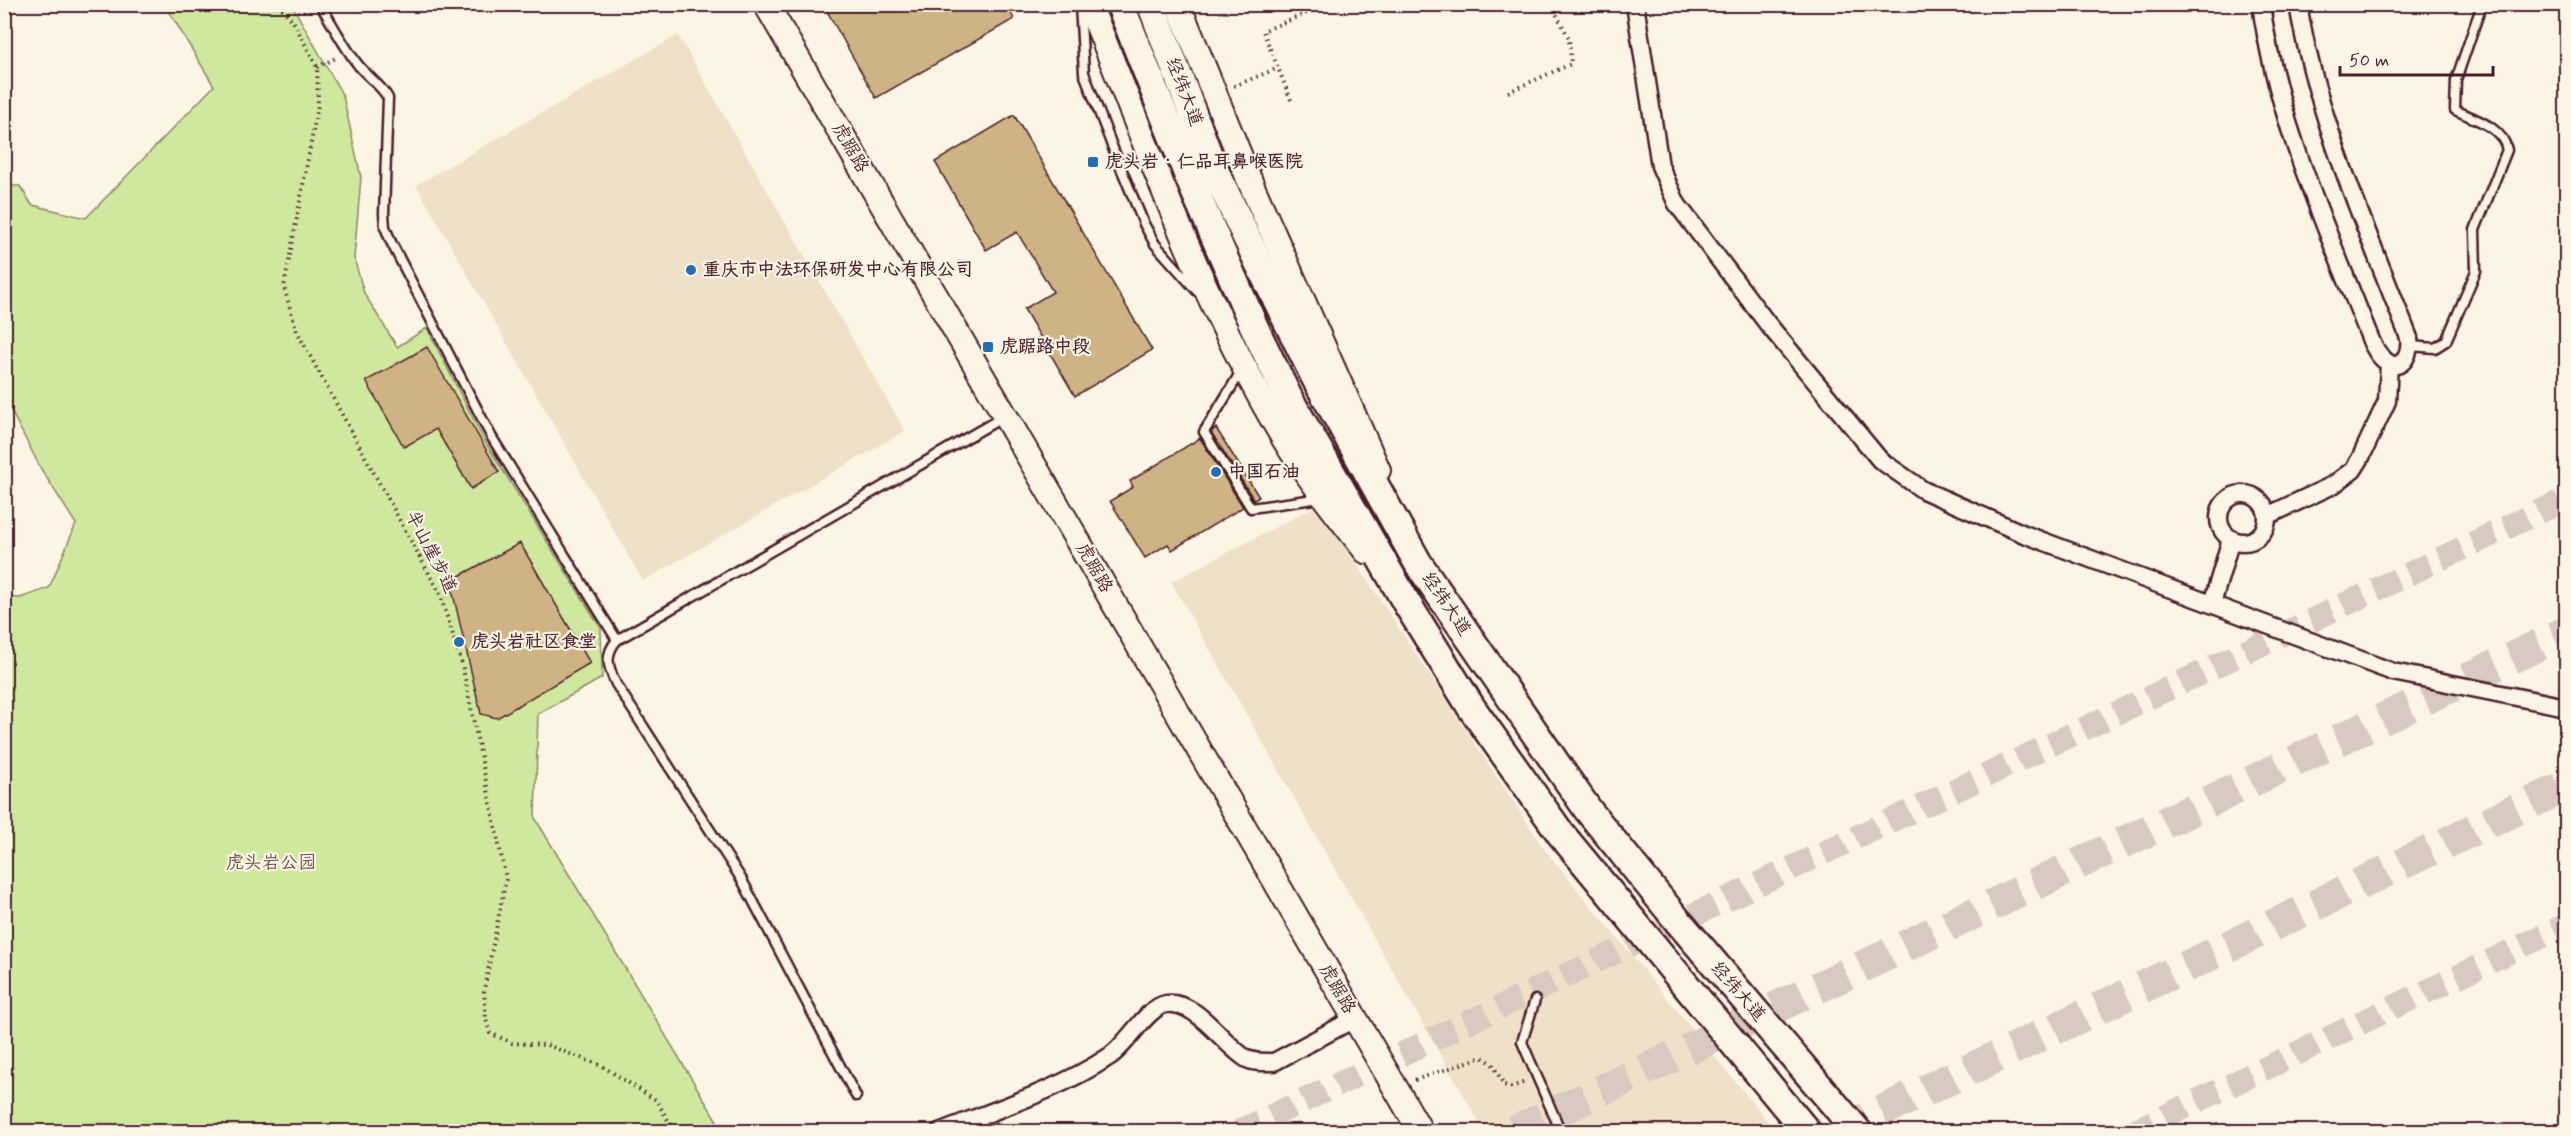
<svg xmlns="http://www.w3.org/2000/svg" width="2571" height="1136" font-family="Mynerve,'LXGW WenKai TC',sans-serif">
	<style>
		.built { fill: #efe1c8 }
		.green { fill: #cee89e; stroke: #8c8464; stroke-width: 1.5 }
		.building { fill: #d0b385; stroke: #4a1f2b; stroke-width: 1.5 }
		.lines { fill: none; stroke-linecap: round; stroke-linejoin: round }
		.secondary-tunnel { stroke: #d8cac0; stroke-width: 24; stroke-dasharray: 24 12; stroke-linecap: butt }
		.highway-tunnel { stroke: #d8cac0; stroke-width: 32; stroke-dasharray: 32 16; stroke-linecap: butt }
		.lane-casing { stroke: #4a1f2b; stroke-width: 13 }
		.street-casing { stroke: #4a1f2b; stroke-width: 21 }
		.secondary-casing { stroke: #4a1f2b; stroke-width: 28 }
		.primary-casing { stroke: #4a1f2b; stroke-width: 32 }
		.path { stroke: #4a1f2b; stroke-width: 4; stroke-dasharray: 1.5 4.5; stroke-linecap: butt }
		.lane { stroke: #fcf5e5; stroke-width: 8 }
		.street { stroke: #fcf5e5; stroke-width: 16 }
		.secondary { stroke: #fcf5e5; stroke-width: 24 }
		.primary { stroke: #fcf5e5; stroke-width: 27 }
		.poi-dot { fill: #1f6fb2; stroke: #fcf5e5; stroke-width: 2 }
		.labels { text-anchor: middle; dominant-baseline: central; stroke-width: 4.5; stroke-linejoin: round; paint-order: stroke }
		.street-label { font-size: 18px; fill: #4a1f2b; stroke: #fcf5e5 }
		.poi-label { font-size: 18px; font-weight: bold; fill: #4a1f2b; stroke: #fcf5e5; text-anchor: start }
		.park-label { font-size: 18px; fill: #6b5148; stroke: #fcf5e5 }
	</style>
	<rect width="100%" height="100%" fill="#fcf5e5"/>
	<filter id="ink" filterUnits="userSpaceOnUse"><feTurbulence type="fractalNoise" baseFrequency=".0167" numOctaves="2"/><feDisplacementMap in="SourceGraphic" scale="12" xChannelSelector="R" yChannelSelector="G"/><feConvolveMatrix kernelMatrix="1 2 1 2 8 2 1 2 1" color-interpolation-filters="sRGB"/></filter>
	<g filter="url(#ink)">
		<path class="built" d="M678,35L905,431L643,581L416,185Z
			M1318,505L1545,850L1776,1131H1484L1171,582Z"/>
		<path class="green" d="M165,5H292L343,96L361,177L354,258L364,293L397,347L427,328L484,440L601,628L602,678L538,714L535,818L723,1131H5L4,597L20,598L49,588L76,524L41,469L5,399V186H20L32,205L86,218L214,86Z"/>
		<path class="building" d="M823,4H1006L1014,19L876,98Z
			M1014,115L1152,350L1075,396L1024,309L1053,292L1017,232L986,250L935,162Z
			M427,347L499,472L471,489L436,429L404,447L366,381Z
			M1216,428L1259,497L1254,500L1211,432Z
			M1200,438L1243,507L1172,550L1168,544L1145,558L1110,501L1133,487L1130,481Z
			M520,543L590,663L497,718L481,714L450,581Z"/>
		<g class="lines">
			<path class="secondary-tunnel" d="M1238,1132L2566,499
				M2132,1132L2566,925"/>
			<path class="highway-tunnel" d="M1514,1132L2566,632
				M1838,1132L2566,786"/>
			<defs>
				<path id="lane" d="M320,4C333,25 344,47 359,66C369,78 381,85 388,98L384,214L385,227L391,242L491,436L617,640
					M1080,5L1084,73L1114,151L1144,224L1155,244L1197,291
					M2410,346L2435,348L2446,341L2476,271L2475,230L2507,150C2503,127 2474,119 2455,110L2456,80L2482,4
					M1242,370L1204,432L1251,508L1321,498
					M1535,1000L1522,1042L1561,1132
					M856,1096L742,880L616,684C608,667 604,655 617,640L1003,417"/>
				<path id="street" d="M1635,4L1660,166L1677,204L1767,323L1880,460L1923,490L2024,534L2393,672L2566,707
					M2261,4C2277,123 2329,233 2372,343C2376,350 2379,357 2387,362C2403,373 2411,351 2409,338C2367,229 2317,120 2298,4
					M2219 518a24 24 0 1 1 48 0a24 24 0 1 1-48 0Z
					M2267,516L2333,485L2353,470L2360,459L2387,401L2389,364
					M2212,604L2231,539
					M939,1132C997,1109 1059,1090 1110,1056C1127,1045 1147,1007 1166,1004C1196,999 1224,1046 1247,1059C1255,1063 1265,1062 1274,1062L1354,1019"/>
				<path id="secondary" d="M766,4L1421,1132
					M1089,4C1149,150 1202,302 1283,437C1307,477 1337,514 1366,551
					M1178,4L1251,184L1378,470"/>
				<path id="primary" d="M1120,4L1190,180L1256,331L1289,399L1406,602L1471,707L1561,834L1807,1132
					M1151,4L1213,167L1264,274L1316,379L1418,563L1588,810L1678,921L1858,1132"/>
			</defs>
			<use href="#lane" class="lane-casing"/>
			<use href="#street" class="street-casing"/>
			<use href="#secondary" class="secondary-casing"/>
			<use href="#primary" class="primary-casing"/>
			<path class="path" d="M278,4L293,21L317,67L318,105L284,287L297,332L440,594L462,664L506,879L484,990L486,1019L490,1033L512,1043L547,1045L602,1066L656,1100L675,1132
				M317,67L338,57
				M1234,86L1278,68
				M1508,92L1571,64L1569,38L1551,4
				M1291,100L1263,31L1319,8L1318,4
				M1415,1080L1482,1057L1492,1063L1504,1085L1511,1087L1526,1082"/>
			<use href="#lane" class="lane"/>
			<use href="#street" class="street"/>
			<use href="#secondary" class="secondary"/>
			<use href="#primary" class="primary"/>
		</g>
	</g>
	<g class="poi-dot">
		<rect x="1087" y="156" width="12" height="12" rx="3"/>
		<circle cx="691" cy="270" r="6"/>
		<rect x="982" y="341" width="12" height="12" rx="3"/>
		<circle cx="1216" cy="472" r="6"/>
		<circle cx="459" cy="642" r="6"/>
	</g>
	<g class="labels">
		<g class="street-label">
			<text transform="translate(1184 92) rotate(69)">经纬大道</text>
			<text transform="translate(850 148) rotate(60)">虎踞路</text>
			<text transform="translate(431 552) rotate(63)">半山崖步道</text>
			<text transform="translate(1094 568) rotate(60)">虎踞路</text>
			<text transform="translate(1446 604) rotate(56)">经纬大道</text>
			<text transform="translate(1337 989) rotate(60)">虎踞路</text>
			<text transform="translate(1738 992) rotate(49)">经纬大道</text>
		</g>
		<g class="poi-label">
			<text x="1105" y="162">虎头岩‧仁品耳鼻喉医院</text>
			<text x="703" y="270">重庆市中法环保研发中心有限公司</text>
			<text x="1000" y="347">虎踞路中段</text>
			<text x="1228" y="472">中国石油</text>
			<text x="471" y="642">虎头岩社区食堂</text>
		</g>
		<g class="park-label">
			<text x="271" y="863">虎头岩公园</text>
		</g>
	</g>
	<rect width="2571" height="1136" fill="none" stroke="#fcf5e5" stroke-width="24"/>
	<rect x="12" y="12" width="2547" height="1112" fill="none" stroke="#4a1f2b" stroke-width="2" filter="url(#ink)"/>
	<path d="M2340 66v9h153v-9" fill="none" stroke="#4a1f2b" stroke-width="3"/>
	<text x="2349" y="66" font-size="18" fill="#4a1f2b" stroke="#fcf5e5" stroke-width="4.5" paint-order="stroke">50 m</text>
</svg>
